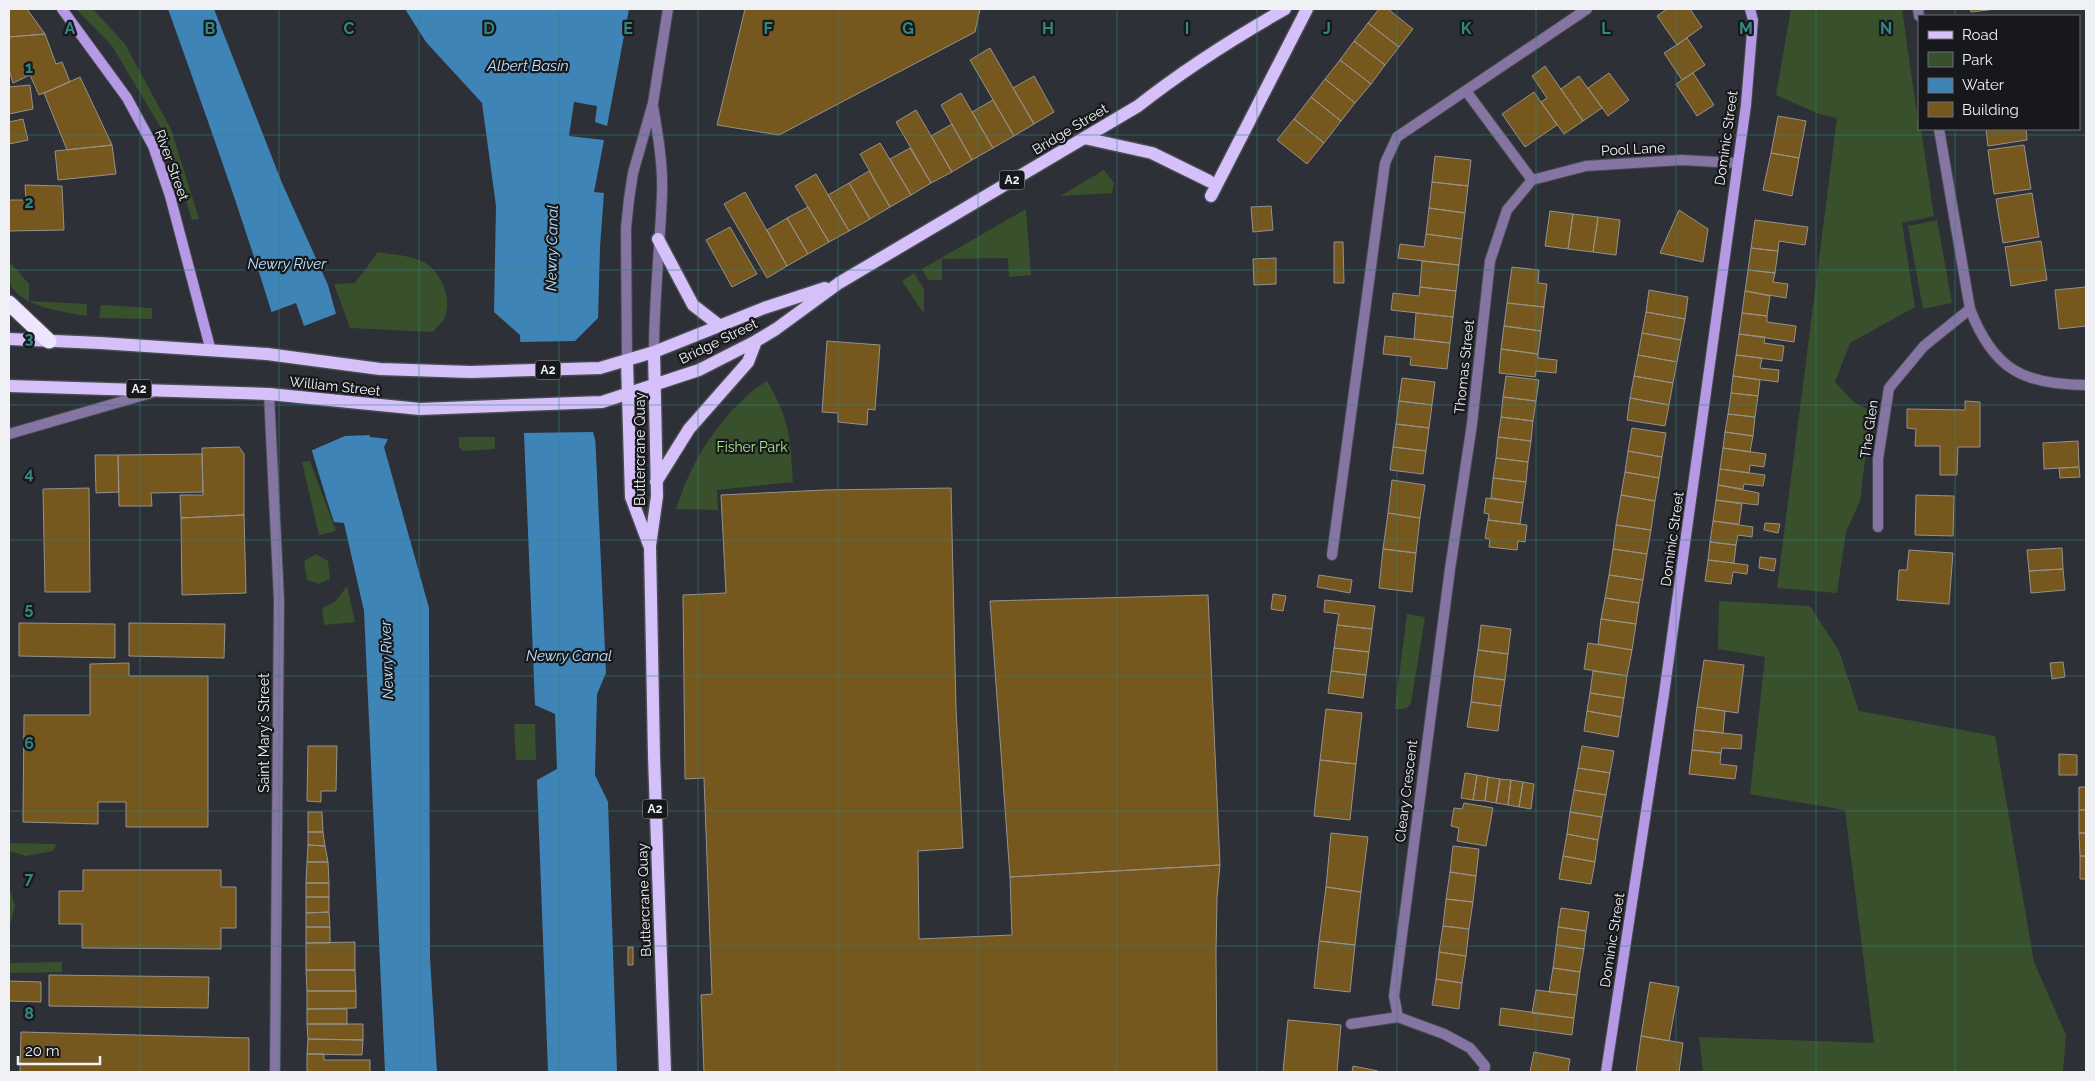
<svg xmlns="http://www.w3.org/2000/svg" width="2095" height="1081" font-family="Raleway,sans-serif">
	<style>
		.green { fill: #38502c }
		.water { fill: #3f84b6 }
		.pier { fill: #2d3036 }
		.building { fill: #76571e; stroke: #96928b }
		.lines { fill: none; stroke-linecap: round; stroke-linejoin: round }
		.street-casing { stroke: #484b51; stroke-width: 12 }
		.secondary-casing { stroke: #484b51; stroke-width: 12 }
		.primary-casing { stroke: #484b51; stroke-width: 15 }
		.highway-casing { stroke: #484b51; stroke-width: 18 }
		.street { stroke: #8674a3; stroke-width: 10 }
		.secondary { stroke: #b699e5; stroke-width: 10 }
		.primary { stroke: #d5c0fa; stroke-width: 12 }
		.highway { stroke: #eee6fe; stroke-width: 15 }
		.grid { fill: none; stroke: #318882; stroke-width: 1; stroke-opacity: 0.55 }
		.labels { text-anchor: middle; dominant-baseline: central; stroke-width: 4.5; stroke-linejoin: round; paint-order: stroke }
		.shield { fill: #17181b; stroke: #aeb0b4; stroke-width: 1 }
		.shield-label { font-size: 12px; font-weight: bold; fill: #eff1f5 }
		.street-label { font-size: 14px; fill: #eff1f5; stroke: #17181b }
		.park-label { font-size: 14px; fill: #a8e58b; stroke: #17181b }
		.water-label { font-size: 15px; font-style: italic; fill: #bde0fc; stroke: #17181b }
		.grid-label { font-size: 16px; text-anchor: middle; font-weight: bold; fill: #318882; stroke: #17181b; stroke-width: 4.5; stroke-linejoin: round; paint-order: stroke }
	</style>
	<rect width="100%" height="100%" fill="#2d3036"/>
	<path class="green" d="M76,9H93L125,44L171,129L199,219L192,220L164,133L112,46Z
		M1791,9H1902L1919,129H1921L1934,216L1902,223L1915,307L1850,343L1835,382L1855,403L1871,411L1860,501L1846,532L1837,593L1777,588L1837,118L1819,114L1776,95Z
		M1104,170L1114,183L1112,193L1060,196Z
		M1026,209L1031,275L1009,277L1008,258L942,259V280H928L922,269Z
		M1937,220L1952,303L1923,309L1908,226Z
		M378,252C393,255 414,255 427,264C442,275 452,299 445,317C443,322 436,328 433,332L350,328L334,284L355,283Z
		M9,261L29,284V301L87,304V316C65,312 16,307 9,280C7,275 9,267 9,261Z
		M914,273L924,289V314L902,281Z
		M101,305L152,308V319L99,318Z
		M767,381C790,420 790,437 793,482L717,490L718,510L676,509C681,496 685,482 692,469C707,438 737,399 767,381Z
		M459,437H495V449L463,451L459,447Z
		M310,461L336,531L319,535L302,462Z
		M316,554L328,561L330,579L319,584L307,580L304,561Z
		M347,586L355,622L324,625L322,608L335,602Z
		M1719,601L1810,606L1839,651L1859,711L1995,736L2034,962L2066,1035L2063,1072H1703L1699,1037L1874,1043L1845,810L1689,784L1750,794L1765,657L1718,649Z
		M1407,614L1425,617L1411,703C1407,709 1403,710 1395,709Z
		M514,724H535L536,760H516Z
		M9,843L57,844L53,851L26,856L9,851Z
		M9,886L15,906L9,928Z
		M62,962V972L9,973V963Z"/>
	<path class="water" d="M168,9H214L282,183L328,285L370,437L388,439L384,447L429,608L430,958L437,1072H385L364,611L344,523L334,522C310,450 292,376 269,304C238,204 203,107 168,9Z
		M405,9H629L607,126L595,122L597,106L574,102L569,136L604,140L594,192L604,193L600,247L595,432L606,673L597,694L595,775L608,802L617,1072H548L537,780L557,769L555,714L535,705L520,335L494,312L496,206L482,103L426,42Z"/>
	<path class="pier" d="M296,303L304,326L338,313L372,435L345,436L308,452L269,313Z
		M598,318V449L593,432L521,433L518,342L575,341Z"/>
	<path class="building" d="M9,9H27L45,34L9,37Z
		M745,9H980L975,32L779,135L717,125Z
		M1379,9H1388L1413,29L1399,47L1368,23Z
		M1667,9H1690L1702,27L1677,45L1657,16Z
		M1970,9H1996L1971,12Z
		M1368,23L1399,47L1385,65L1354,41Z
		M45,34L56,64L62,62L70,82L39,95L30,75L13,83L9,70V37Z
		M1687,38L1705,65L1682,80L1664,53Z
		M1354,41L1385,65L1371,84L1340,60Z
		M990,48L1034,124L1014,136L970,60Z
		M1340,60L1371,84L1355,103L1325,79Z
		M1545,66L1583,121L1564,134L1541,102L1547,98L1532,76Z
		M1609,73L1629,100L1608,116L1588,88Z
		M1693,73L1714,105L1697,116L1676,84Z
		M1034,76L1054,112L1034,124L1013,88Z
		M1579,76L1602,108L1583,121L1561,89Z
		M80,77L112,145L67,150L44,93Z
		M1325,79L1355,103L1341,121L1311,97Z
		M30,85L33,109L9,114V87Z
		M1534,92L1557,125L1525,147L1502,114Z
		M961,93L993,148L972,160L941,105Z
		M1311,97L1341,121L1324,143L1294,119Z
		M993,100L1014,136L993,148L972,112Z
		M916,110L952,172L931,183L896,122Z
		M1778,116L1806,121L1799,158L1771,153Z
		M23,119L28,140L9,144V122Z
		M1294,119L1324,143L1307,164L1277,140Z
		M952,124L972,160L952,172L931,136Z
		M1986,129H2026L2027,140L1988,146Z
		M880,143L911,195L890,207L860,154Z
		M112,145L116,174L58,180L55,151Z
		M2024,145L2031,189L1994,194L1988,150Z
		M910,148L931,183L911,195L890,159Z
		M1771,153L1799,158L1792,196L1763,190Z
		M1435,156L1471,160L1468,186L1432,182Z
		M869,171L890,207L870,219L849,183Z
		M816,174L849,231L829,242L795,186Z
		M1432,182L1468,186L1465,213L1429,208Z
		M849,183L870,219L849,231L828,195Z
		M25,185L62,186L64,230L9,231V200H26Z
		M745,192L787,266L767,278L724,204Z
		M2032,193L2039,237L2003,243L1996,199Z
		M1271,206L1273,230L1253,232L1251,207Z
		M808,207L829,242L808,254L787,218Z
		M1429,208L1465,213L1462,239L1426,234Z
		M1679,210L1708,229L1703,262L1660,253Z
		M1550,211L1573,214L1568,249L1545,246Z
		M1573,214L1598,217L1593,252L1568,249Z
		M1598,217L1620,220L1616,255L1593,252Z
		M787,218L808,254L787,266L767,230Z
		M1755,220L1808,227L1805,245L1779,241L1778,251L1751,248Z
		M730,227L757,274L732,287L706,240Z
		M1426,234L1462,239L1459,265L1398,258L1400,244L1424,247Z
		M2041,241L2047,280L2011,286L2005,247Z
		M1334,242H1343L1344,283H1334Z
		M1751,248L1778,251L1775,273L1748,270Z
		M1276,258V284L1254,285L1253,259Z
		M1422,261L1459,265L1456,291L1420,287Z
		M1512,267L1539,270L1538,283L1547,284L1544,307L1507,303Z
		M1748,270L1775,273L1773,282L1788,284L1786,298L1745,291Z
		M1420,287L1456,291L1453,317L1391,310L1393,293L1419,296Z
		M2086,287V326L2059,329L2055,290Z
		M1649,290L1688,297L1685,319L1646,312Z
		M1745,291L1770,296L1767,316L1742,313Z
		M1507,303L1544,307L1541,331L1504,326Z
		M1646,312L1685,319L1681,340L1642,333Z
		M1416,313L1453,317L1450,343L1414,339Z
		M1742,313L1767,316V322L1796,326L1794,342L1739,334Z
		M1504,326L1541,331L1538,354L1501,349Z
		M1642,333L1681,340L1677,362L1638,355Z
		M1739,334L1765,337L1764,343L1784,346L1782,361L1736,355Z
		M1385,336L1450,343L1447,369L1410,365L1411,357L1383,354Z
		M827,341L880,345L875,410L868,409L867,425L838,422V413L822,412Z
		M1501,349L1538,354V358L1557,360L1556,373L1536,371L1535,377L1499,373Z
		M1638,355L1677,362L1673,383L1634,376Z
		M1736,355L1762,358L1760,368L1779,370L1778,382L1733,376Z
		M1506,376L1539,380L1536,401L1503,397Z
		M1634,376L1673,383L1669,405L1630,398Z
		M1733,376L1760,380L1758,396L1731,393Z
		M1402,378L1435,382L1432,405L1399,401Z
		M1731,393L1758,396L1755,417L1728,414Z
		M1503,397L1536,401L1533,421L1501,417Z
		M1630,398L1669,405L1665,426L1627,420Z
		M1399,401L1432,405L1429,428L1396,424Z
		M1965,401L1980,402V447H1958L1957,475H1940V446H1915L1916,429L1907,428V409L1965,410Z
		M1728,414L1755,417L1753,436L1725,432Z
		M1501,417L1533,421L1531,441L1498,437Z
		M1396,424L1429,428L1426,451L1393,447Z
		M1632,428L1666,433L1662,457L1628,451Z
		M1725,432L1753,436L1750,452L1723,448Z
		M1498,437L1531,441L1528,462L1496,458Z
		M2078,441L2079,467L2044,469L2043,443Z
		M239,447L244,454V515L181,518L180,495H203L202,448Z
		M1393,447L1426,451L1423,474L1390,470Z
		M1723,448L1766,454L1764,467L1750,465L1749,473L1720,469Z
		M1628,451L1662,457L1659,478L1625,472Z
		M202,454L203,492L151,493L152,506H119L118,455Z
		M95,455H118L119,492L96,493Z
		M1496,458L1528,462L1526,482L1493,478Z
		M2079,467L2080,477L2060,478L2059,468Z
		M1720,469L1765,475L1763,486L1744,484L1743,489L1718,485Z
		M1625,472L1659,478L1655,501L1621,495Z
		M1493,478L1526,482L1523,503L1491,498Z
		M1392,480L1425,485L1420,518L1388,513Z
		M1718,485L1759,493L1758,505L1716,500Z
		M89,488L90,592H45L43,489Z
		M951,488L956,708L963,848L918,851L919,939L1012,935L1010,877L1220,865L1217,898L1216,953L1217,1072H704L701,995L712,994L704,778L685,779L683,595L726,593L721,495L824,490Z
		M1621,495L1655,501L1651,530L1616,525Z
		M1916,495L1954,496L1953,536L1915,535Z
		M1486,498L1523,503L1520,524L1488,520L1489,514L1484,513Z
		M1716,500L1742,504L1739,524L1713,521Z
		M1388,513L1420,518L1416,553L1383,549Z
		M244,515L246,593L182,595L181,518Z
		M1488,520L1527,525L1525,542L1518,541L1517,550L1489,547L1490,539L1485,538Z
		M1713,521L1753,527L1752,537L1738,535L1736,545L1710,542Z
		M1765,523L1780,524L1778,533L1764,530Z
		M1616,525L1651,530L1647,554L1613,549Z
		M1710,542L1736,545L1734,563L1708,560Z
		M2062,548L2063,569L2029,571L2027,550Z
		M1383,549L1416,553L1412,592L1379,588Z
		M1613,549L1647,554L1643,580L1609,575Z
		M1909,550L1953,553L1949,604L1897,600L1899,570H1907Z
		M1760,557L1776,559L1774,571L1759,568Z
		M1708,560L1748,565L1747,574L1733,572L1731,584L1705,581Z
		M2063,569L2065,590L2031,593L2029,571Z
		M1319,575L1352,580L1350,593L1317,587Z
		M1609,575L1643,580L1639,603L1605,598Z
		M1273,594L1286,596L1283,611L1271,609Z
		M1208,595L1220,865L1010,877L990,601Z
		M1605,598L1639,603L1636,624L1601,619Z
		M1325,600L1375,606L1372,629L1337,625L1339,614L1324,612Z
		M1601,619L1636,624L1632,650L1598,644Z
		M19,623L115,624V658L19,656Z
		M129,623L225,624L224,658L129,656Z
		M1337,625L1372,629L1369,652L1334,648Z
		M1481,625L1511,629L1508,654L1478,650Z
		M1588,643L1632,650L1627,676L1584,669Z
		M1334,648L1369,652L1366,675L1331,671Z
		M1478,650L1508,654L1505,680L1474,676Z
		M1704,660L1744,665L1738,713L1697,707Z
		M2063,662L2065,677L2052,679L2050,663Z
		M129,663V676H208V827H126V802H98V824L23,822L24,715H90V664Z
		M1331,671L1366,675L1363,698L1328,693Z
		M1593,671L1627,676L1624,698L1590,693Z
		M1474,676L1505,680L1501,706L1471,702Z
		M1590,693L1624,698L1621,717L1587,711Z
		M1471,702L1501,706L1498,731L1467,727Z
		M1697,707L1725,711L1723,733L1694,730Z
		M1326,709L1362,713L1356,764L1320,760Z
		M1587,711L1621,717L1618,737L1584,731Z
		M1694,730L1742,735L1741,749L1722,748L1721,753L1692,750Z
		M308,746H337L336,791H321V802L307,801Z
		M1582,746L1614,751L1610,773L1578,768Z
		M1692,750L1721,753L1720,764L1737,766L1735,779L1689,774Z
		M2059,754L2077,755V775H2059Z
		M1320,760L1356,764L1350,820L1314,816Z
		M1578,768L1610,773L1606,795L1574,790Z
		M1465,773L1477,775L1473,800L1461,798Z
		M1477,775L1488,777L1485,801L1473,800Z
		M1488,777L1500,779L1496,803L1485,801Z
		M1500,779L1511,780L1508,805L1496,803Z
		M1511,780L1523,782L1519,807L1508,805Z
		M1523,782L1534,784L1531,809L1519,807Z
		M2079,787H2086V810H2079Z
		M1574,790L1606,795L1602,817L1570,812Z
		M1464,803L1493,808L1486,846L1457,841L1459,828L1451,826L1454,808L1462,809Z
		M2079,810H2086V833H2079Z
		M308,812H322L323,832H308Z
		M1570,812L1602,817L1598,840L1567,834Z
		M308,832H323L325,846L308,845Z
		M1331,833L1368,837L1361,892L1326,887Z
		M2079,833H2086V856H2080Z
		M1567,834L1598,840L1595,862L1563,856Z
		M308,845L325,846L328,862H307Z
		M1453,846L1479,849L1476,876L1450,872Z
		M1563,856L1595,862L1591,884L1559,879Z
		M2080,856H2086V879H2080Z
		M307,862H328L329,883H306Z
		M83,870H221V887H236V928H221V949L82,948V924H59V891H83Z
		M1450,872L1476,876L1473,902L1446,899Z
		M306,883H329V897H306Z
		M1326,887L1361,892L1355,945L1319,941Z
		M306,897H329V912L306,913Z
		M1446,899L1473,902L1469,929L1443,926Z
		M1561,908L1589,912L1586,931L1558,927Z
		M329,912L330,927H306V913Z
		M1443,926L1469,929L1466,956L1439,952Z
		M306,927H330V943H306Z
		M1558,927L1586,931L1584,949L1556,945Z
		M1319,941L1355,945L1350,992L1314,988Z
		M355,942V970H306V943Z
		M1556,945L1584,949L1580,972L1553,968Z
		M628,947H633V965H628Z
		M1439,952L1466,956L1462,983L1436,979Z
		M1553,968L1580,972L1577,995L1549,992Z
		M306,970H355L356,991H307Z
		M49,975L209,977L208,1008L49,1006Z
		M1436,979L1462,983L1459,1009L1432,1005Z
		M9,981L41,982V1002L9,1001Z
		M1650,982L1679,987L1669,1041L1641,1036Z
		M1536,990L1577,995L1574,1018L1532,1013Z
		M307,991H356V1008L307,1009Z
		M1501,1008L1574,1018L1572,1035L1499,1025Z
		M307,1009H347V1024H307Z
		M1288,1020L1341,1025L1337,1072H1283Z
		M307,1024H363V1040L308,1039Z
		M21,1032L249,1038V1072H20Z
		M1641,1036L1683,1043L1679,1072H1636Z
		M308,1039L363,1040L362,1055L307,1054Z
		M1534,1052L1570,1059L1568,1072H1530Z
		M307,1054H324V1060H370V1072H307Z
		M1353,1066L1378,1071L1377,1072H1352Z"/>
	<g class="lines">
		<defs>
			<path id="street" d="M1918,9L1919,16
				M1466,91L1532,180
				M653,106C658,135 663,165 662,194C660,247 654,299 654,352
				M1939,129L1970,309C1993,369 2023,385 2086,385
				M1532,180L1586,166L1681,160L1737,163
				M627,361L626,228L629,199L633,173L653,103L668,9
				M269,394L279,600L275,1072
				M9,434L151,393
				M1878,527V459L1889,388L1924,346L1970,309
				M1332,555L1385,163L1397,137L1587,9
				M1398,1017L1394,996L1450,569L1472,424L1490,261L1507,210L1532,180
				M1351,1024L1398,1017L1444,1034L1470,1048L1485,1066L1484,1072"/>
			<path id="secondary" d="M62,9L127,98L153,146L170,196L211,351
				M1606,1072L1664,694L1746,105L1753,20L1750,9"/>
			<path id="primary" d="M1084,138L1152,153L1209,181
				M1211,196L1307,9
				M658,239L693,305L720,326
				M9,339L100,343L267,354L380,369L471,372L600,368L654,352L764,308L825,288
				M654,352L657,496L650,546L654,756L665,1072
				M627,361L631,497L649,545
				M9,386L269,394L420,409L602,402L699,370L756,341L776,329L839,283L1138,106C1185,69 1234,38 1285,9
				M656,482L689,429L748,362L756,341"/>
			<path id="highway" d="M9,303L49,341"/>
		</defs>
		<use href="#street" class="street-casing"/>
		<use href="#secondary" class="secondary-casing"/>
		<use href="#primary" class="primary-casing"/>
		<use href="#highway" class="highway-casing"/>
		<use href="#street" class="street"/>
		<use href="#secondary" class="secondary"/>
		<use href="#primary" class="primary"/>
		<use href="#highway" class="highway"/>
	</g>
	<path class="grid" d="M140,9V1072M279,9V1072M419,9V1072M559,9V1072M698,9V1072M838,9V1072M978,9V1072M1117,9V1072M1257,9V1072M1397,9V1072M1536,9V1072M1676,9V1072M1816,9V1072M1955,9V16M1955,129V1072M9,135H2086M9,270H2086M9,405H2086M9,540H2086M9,676H2086M9,811H2086M9,946H2086"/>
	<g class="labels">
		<g class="shield">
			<rect x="999.5" y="170.5" width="25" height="19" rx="4"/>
			<rect x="535.5" y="360.5" width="25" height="19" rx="4"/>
			<rect x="126.5" y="379.5" width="25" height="19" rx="4"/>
			<rect x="642.5" y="799.5" width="25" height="19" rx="4"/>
		</g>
		<g class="shield-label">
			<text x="1012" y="180">A2</text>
			<text x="548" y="370">A2</text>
			<text x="139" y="389">A2</text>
			<text x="655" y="809">A2</text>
		</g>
		<g class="street-label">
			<text transform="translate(1070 129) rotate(-31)">Bridge Street</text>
			<text transform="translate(1726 138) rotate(-82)">Dominic Street</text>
			<text transform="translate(1633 149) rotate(-3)">Pool Lane</text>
			<text transform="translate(172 165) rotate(70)">River Street</text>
			<text transform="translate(718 341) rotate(-26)">Bridge Street</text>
			<text transform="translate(1464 367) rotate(-84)">Thomas Street</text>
			<text transform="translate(335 386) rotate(6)">William Street</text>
			<text transform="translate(1869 429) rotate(-82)">The Glen</text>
			<text transform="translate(640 449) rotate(-90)">Buttercrane Quay</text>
			<text transform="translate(1672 539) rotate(-82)">Dominic Street</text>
			<text transform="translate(264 733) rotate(-90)">Saint Mary's Street</text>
			<text transform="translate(1406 791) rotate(-83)">Cleary Crescent</text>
			<text transform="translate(644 900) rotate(-92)">Buttercrane Quay</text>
			<text transform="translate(1612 940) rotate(-81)">Dominic Street</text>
		</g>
		<g class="park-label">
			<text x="752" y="447">Fisher Park</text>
		</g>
		<g class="water-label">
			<text x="528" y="66">Albert Basin</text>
			<text transform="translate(552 248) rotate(-89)">Newry Canal</text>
			<text x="287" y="264">Newry River</text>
			<text x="569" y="656">Newry Canal</text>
			<text transform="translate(387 660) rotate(-92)">Newry River</text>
		</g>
	</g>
	<g class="grid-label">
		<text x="70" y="34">A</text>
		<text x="210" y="34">B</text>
		<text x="349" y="34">C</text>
		<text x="489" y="34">D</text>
		<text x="628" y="34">E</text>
		<text x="768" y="34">F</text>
		<text x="908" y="34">G</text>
		<text x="1048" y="34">H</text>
		<text x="1187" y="34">I</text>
		<text x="1327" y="34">J</text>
		<text x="1466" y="34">K</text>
		<text x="1606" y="34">L</text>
		<text x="1746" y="34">M</text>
		<text x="1886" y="34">N</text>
		<text x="29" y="73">1</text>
		<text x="29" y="208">2</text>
		<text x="29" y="344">3</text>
		<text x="29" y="479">4</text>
		<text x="29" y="614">5</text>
		<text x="29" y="749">6</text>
		<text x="29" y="884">7</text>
		<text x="29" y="1019">8</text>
	</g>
	<rect width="2095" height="1081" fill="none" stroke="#eff1f5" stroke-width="20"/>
	<rect x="1918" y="15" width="162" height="115" fill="#17181b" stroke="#6d6f72"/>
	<rect x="1928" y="31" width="25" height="8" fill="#d5c0fa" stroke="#6d6f72"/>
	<text x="1962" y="40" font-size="15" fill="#eff1f5">Road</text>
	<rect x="1928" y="52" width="25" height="15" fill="#38502c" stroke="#6d6f72"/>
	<text x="1962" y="65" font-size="15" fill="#eff1f5">Park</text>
	<rect x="1928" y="78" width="25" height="15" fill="#3f84b6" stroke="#6d6f72"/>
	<text x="1962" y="90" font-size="15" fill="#eff1f5">Water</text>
	<rect x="1928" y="102" width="25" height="15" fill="#76571e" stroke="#6d6f72"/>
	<text x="1962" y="115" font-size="15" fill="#eff1f5">Building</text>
	<path d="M18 1056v8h82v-8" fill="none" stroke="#eff1f5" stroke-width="2.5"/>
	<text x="25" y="1056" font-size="15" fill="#eff1f5" stroke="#17181b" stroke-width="4" paint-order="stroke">20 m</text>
</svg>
